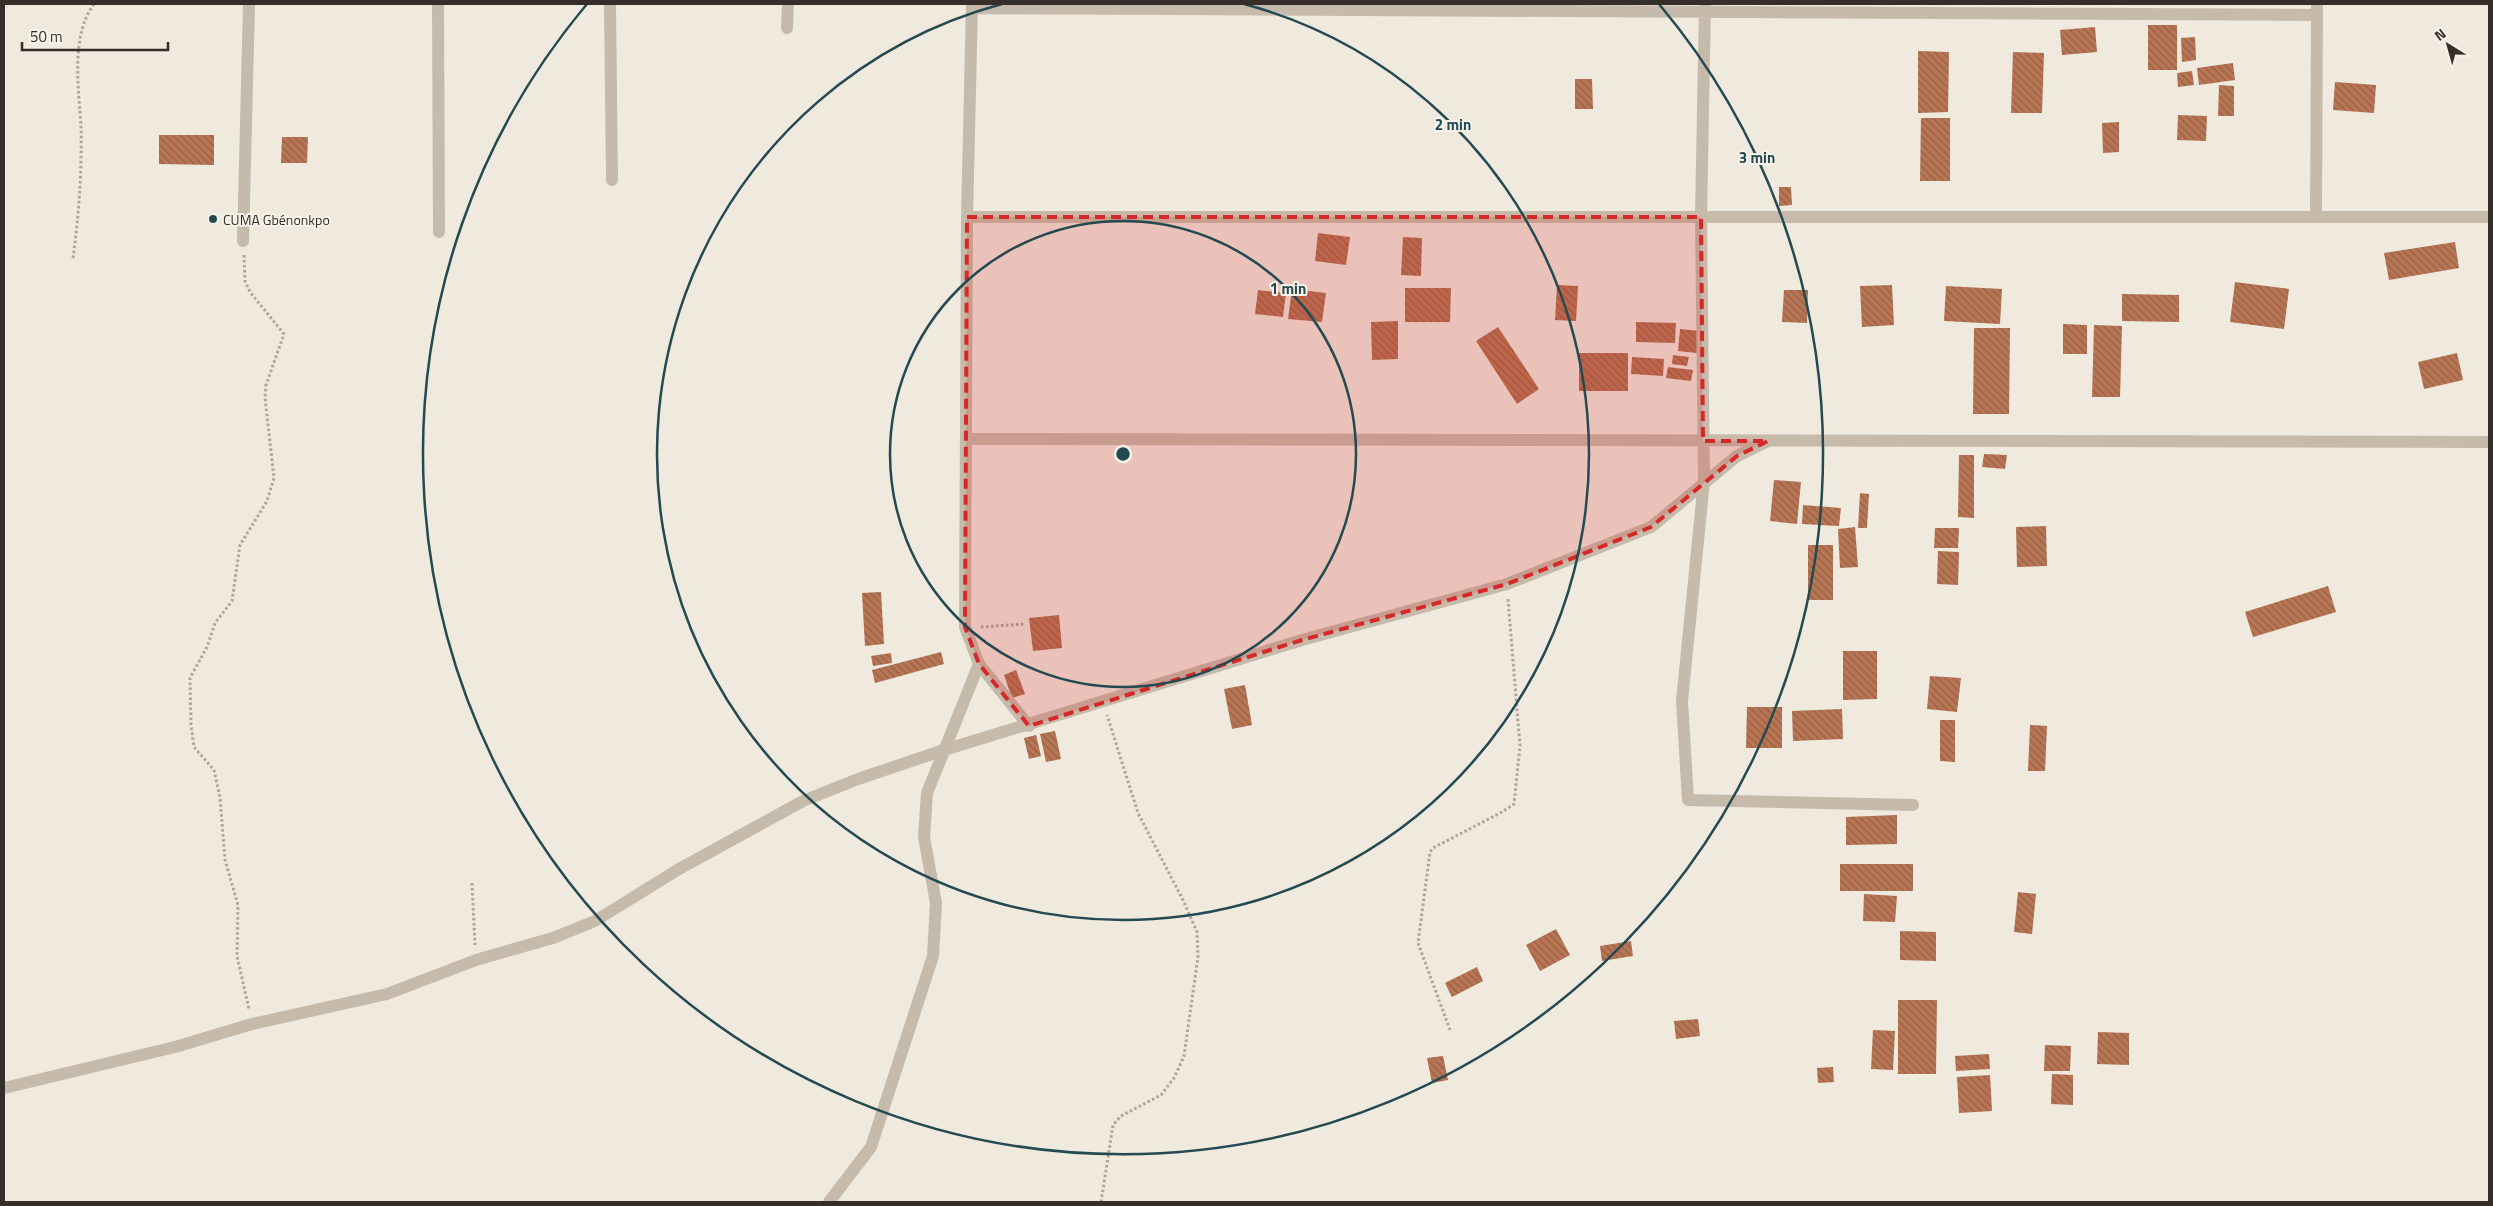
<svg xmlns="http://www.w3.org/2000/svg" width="2493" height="1206" font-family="'Titillium Web',sans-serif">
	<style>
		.building { fill: url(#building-back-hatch) }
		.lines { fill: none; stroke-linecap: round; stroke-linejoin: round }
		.path { stroke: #b1a496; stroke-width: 3; stroke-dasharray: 2.5 2.5; stroke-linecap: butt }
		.minor { stroke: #c6baab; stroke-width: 12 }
		.marked { fill: #d62828; fill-opacity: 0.2; stroke: #d62828; stroke-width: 4; stroke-dasharray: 10 6; stroke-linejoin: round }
		.ring { fill: none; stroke: #244a51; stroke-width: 2.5 }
		.poi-dot { fill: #244a51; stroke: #f7f2ea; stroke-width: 2 }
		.labels { text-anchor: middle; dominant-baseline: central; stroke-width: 4; stroke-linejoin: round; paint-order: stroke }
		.poi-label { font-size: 14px; fill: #352e29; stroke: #f7f2ea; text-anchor: start }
		.centre { fill: #244a51; stroke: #f7f2ea; stroke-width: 2.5 }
		.ring-label { font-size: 15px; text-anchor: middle; font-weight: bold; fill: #244a51; stroke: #f7f2ea; stroke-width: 4; stroke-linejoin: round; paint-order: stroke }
	</style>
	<defs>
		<pattern id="building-back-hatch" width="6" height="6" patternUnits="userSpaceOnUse" patternTransform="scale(1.25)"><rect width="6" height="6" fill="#b77554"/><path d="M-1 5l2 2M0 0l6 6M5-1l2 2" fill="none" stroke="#966046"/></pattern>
	</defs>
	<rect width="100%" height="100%" fill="#efe9de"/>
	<path class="building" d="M2148,25H2177V70H2148Z
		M2095,27L2097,52L2062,55L2060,30Z
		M2195,37L2196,60L2182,62L2181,38Z
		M1918,51L1949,52L1948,112L1918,113Z
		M2013,52L2044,53L2042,113H2011Z
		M2233,63L2235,80L2199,85L2197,68Z
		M2192,71L2194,85L2178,87L2177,73Z
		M1575,79H1592L1593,109H1575Z
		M2335,82L2376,85L2374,113L2333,110Z
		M2219,85L2234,86V116H2218Z
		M2178,115L2207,116L2206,141L2177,140Z
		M1921,118H1950V181H1920Z
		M2119,122V152L2103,153L2102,123Z
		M159,135H214V165L159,164Z
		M282,137H308L307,163H281Z
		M1779,187H1791L1792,205L1779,206Z
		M1318,233L1350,237L1346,265L1315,261Z
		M1403,237L1422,238L1421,276L1401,275Z
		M2455,242L2459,268L2389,280L2384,253Z
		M2235,282L2289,289L2284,329L2230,322Z
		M1557,285L1578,286L1576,321L1555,320Z
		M1892,285L1894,325L1862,327L1860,286Z
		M1946,286L2002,289L2000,324L1944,321Z
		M1405,288H1451L1450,322H1405Z
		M1292,289L1326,293L1322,322L1288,319Z
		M1258,290L1286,293L1283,317L1255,314Z
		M1784,290H1808L1807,323L1782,322Z
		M2122,294L2179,295V322L2122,321Z
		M1398,321V359L1372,360L1371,322Z
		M1636,322L1676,323L1675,343L1636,342Z
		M2063,324L2087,325V354H2063Z
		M2094,325L2122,326L2120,397H2092Z
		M1498,327L1539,389L1517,404L1476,341Z
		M1974,328H2010L2009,414H1973Z
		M1680,329L1700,331L1697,353L1678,351Z
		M1579,353H1628V391H1579Z
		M2457,353L2463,380L2424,389L2418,362Z
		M1673,355L1689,357L1687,366L1672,364Z
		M1632,357L1664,359L1663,376L1631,374Z
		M1668,367L1693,370L1691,381L1666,378Z
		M1984,454L2007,455L2005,469L1982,467Z
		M1959,455H1974V518L1958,517Z
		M1774,480L1801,482L1797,524L1770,521Z
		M1860,493L1869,494L1867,528H1858Z
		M1803,505L1841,508L1839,526L1802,524Z
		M2046,526L2047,566L2017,567L2016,527Z
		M1855,527L1858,567L1840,568L1838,529Z
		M1935,528H1959L1958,548H1934Z
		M1808,545H1833V600H1808Z
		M1938,551L1959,552L1958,585L1937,584Z
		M2328,586L2336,612L2253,637L2245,612Z
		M881,592L884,644L865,646L862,593Z
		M1059,615L1062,648L1033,651L1029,618Z
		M1843,651H1877V699L1843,700Z
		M941,652L944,664L875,683L872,670Z
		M891,653L892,663L873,666L871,656Z
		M1016,670L1025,694L1012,698L1004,675Z
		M1930,676L1961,678L1957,712L1927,709Z
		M1245,685L1252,725L1232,729L1224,689Z
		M1747,707H1782V748H1746Z
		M1842,709L1843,739L1793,741L1792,711Z
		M1940,720H1955V762L1940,761Z
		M2030,725L2047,726L2045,771H2028Z
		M1055,731L1061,759L1046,762L1040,734Z
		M1036,735L1041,756L1029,759L1024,738Z
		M1897,815V844L1846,845V817Z
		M1840,864H1913V891H1840Z
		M2018,892L2036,894L2032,934L2014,932Z
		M1864,894L1897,896L1895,922L1863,921Z
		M1556,929L1570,955L1540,971L1526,945Z
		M1900,931L1936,932V961L1900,960Z
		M1631,941L1633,956L1602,961L1600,946Z
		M1477,967L1483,981L1452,997L1445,983Z
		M1898,1000H1937L1936,1074H1898Z
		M1698,1019L1700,1036L1676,1039L1674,1021Z
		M1873,1030L1895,1031L1893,1070L1871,1069Z
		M2098,1032L2129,1033V1065L2097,1064Z
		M2045,1045L2071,1046L2070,1071H2044Z
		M1989,1054L1990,1069L1956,1071L1955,1056Z
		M1443,1056L1448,1080L1432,1083L1427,1058Z
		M1833,1067L1834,1082L1818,1083L1817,1068Z
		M2052,1074L2073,1075V1105L2051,1104Z
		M1990,1075L1992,1111L1959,1113L1957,1077Z"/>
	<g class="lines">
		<path class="path" d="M244,255L245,281L250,292L284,334L266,385L265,398L274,478L267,501L240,545L232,601L215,623L207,647L190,678L191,725L194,747L214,770L220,797L225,860L238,905L237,956L249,1009
			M73,258C79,215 82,170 81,127C79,90 70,36 94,4
			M981,627L1024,624
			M472,883L475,945
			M1450,1030L1418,943L1430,852L1433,848L1502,812L1514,804L1520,746L1508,599
			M1101,1202L1113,1125L1121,1116L1161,1095L1174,1078L1184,1056L1198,957L1197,932L1183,900L1138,813L1107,715"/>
		<path class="minor" d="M438,4L439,232
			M610,4L612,180
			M972,4L967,217L965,627L979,664L1029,726
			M1705,4L1701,217L1704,481L1682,701L1688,800L1913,805
			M972,8L2317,15
			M787,28L788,4
			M967,217H2489
			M2316,217L2317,4
			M243,241L249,4
			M966,439L2489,442
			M4,1088L175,1047L252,1024L387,994L476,960L553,938L595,921L679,869L803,801L858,779L944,750L1302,640L1507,584L1651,527L1737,456L1768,441
			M829,1202L871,1147L933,956L936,903L924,837L927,793L979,664"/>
	</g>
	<path class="marked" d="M967,217H1701L1703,441H1768L1737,456L1651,527L1507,584L1302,640L1029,726L979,664L965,627Z"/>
	<g class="ring">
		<circle cx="1123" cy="454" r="233"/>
		<path d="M1244 4A466 466 0 1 1 1002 4"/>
		<path d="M1659 4A700 700 0 1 1 587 4"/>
	</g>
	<circle class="poi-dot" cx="213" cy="219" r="5"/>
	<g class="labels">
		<g class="poi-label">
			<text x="223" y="219">CUMA Gbénonkpo</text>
		</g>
	</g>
	<circle cx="1123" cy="454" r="8" class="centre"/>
	<g class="ring-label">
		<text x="1453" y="130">2 min</text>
		<text x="1757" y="163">3 min</text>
		<text x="1288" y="294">1 min</text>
	</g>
	<rect width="2493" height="1206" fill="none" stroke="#352e29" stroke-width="10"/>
	<g transform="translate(2448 45) rotate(323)" stroke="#f7f2ea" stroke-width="4" paint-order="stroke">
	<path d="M0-4L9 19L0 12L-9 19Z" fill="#352e29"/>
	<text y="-8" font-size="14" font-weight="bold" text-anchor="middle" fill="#352e29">N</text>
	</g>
	<path d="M22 42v8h146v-8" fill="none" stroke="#352e29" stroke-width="2.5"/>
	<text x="30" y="42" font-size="15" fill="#352e29" stroke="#f7f2ea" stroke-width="4" paint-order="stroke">50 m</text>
</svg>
